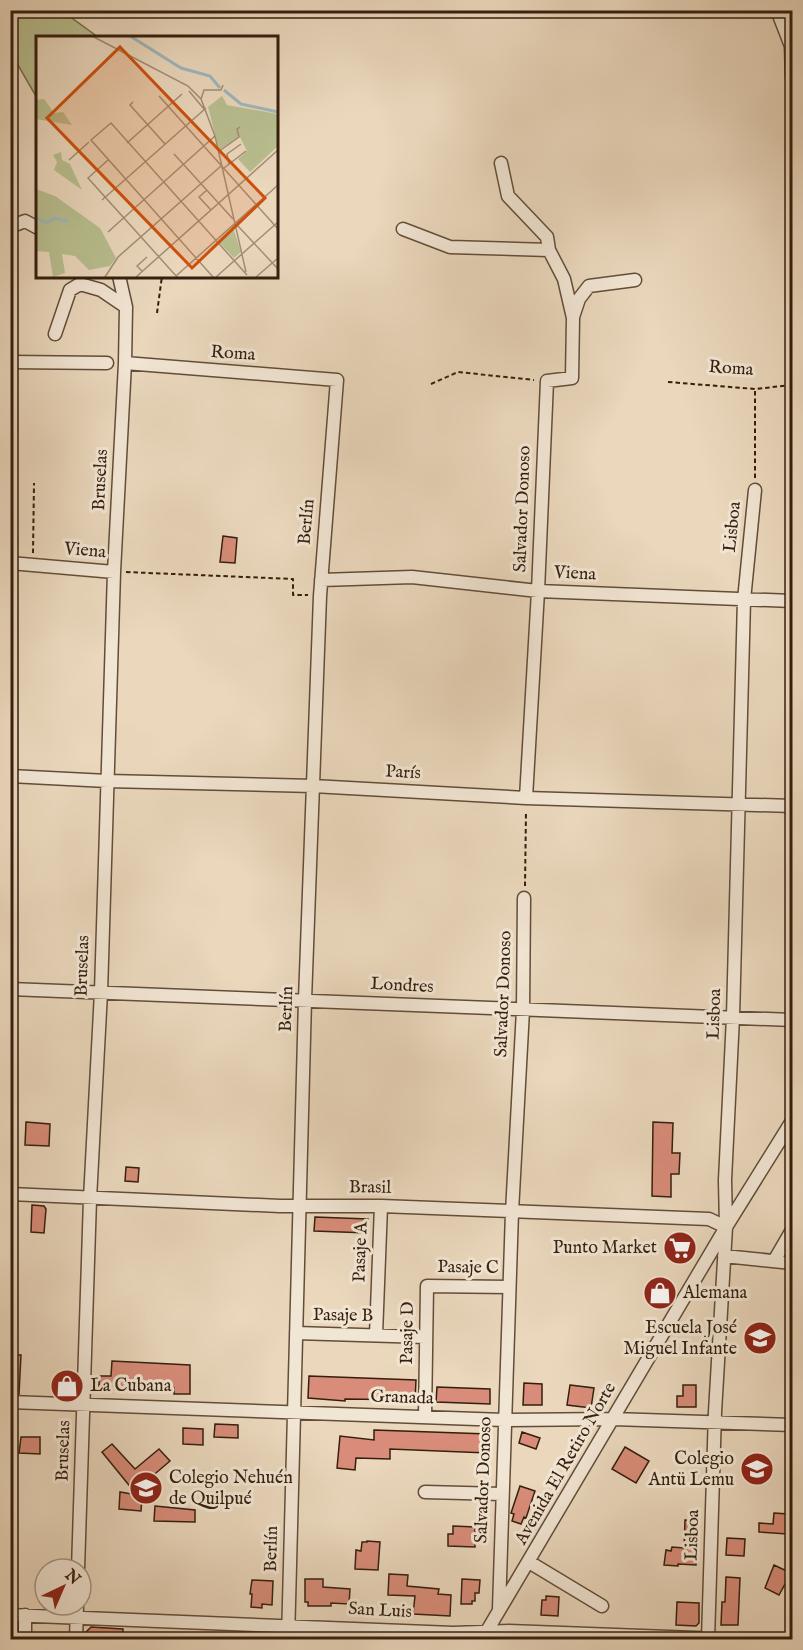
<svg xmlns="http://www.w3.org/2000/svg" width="803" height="1650" font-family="'IM FELL English',serif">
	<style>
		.green { fill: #b8be8f; stroke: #766e4e; stroke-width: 1.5 }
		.building { fill: #d88c79; stroke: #351f0e; stroke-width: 1.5 }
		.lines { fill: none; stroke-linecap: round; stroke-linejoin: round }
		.minor-casing { stroke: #624d3a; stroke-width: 15 }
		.path { stroke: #351f0e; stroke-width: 2; stroke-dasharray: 4.5 3; stroke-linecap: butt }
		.minor { stroke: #f1e5d3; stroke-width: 12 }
		.labels { text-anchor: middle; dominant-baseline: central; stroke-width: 6; stroke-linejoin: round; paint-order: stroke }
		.street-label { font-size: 18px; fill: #351f0e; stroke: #f1e5d3 }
		.poi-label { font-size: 18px; fill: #351f0e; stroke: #f1e5d3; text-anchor: end }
		.inset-river { fill: none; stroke: #9eb6bd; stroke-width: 3 }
		.inset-road { fill: none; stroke: #a28d76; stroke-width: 1.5 }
		.view { fill: #cd500c; fill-opacity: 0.15; stroke: #cd500c; stroke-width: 3 }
		.inset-edge { fill: none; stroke: #351f0e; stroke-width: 3 }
	</style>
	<rect width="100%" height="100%" fill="#ead7bc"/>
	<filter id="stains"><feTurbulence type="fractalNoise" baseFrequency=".00333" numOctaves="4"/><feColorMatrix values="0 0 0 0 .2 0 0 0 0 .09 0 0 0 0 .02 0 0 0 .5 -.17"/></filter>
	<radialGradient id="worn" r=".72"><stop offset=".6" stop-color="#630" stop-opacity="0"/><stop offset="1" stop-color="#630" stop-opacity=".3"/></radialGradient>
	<path class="green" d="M11,10L65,11V13L98,37L38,38L37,98L11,53Z
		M299,1635L454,1638L456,1639L298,1640Z"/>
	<path class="building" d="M223,536L237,538L235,563L220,562Z
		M26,1122L50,1124L49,1146L25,1145Z
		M653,1122L673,1123L672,1153H680L679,1174H671V1197L652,1196Z
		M126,1167L139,1168L138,1182L125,1181Z
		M32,1205L44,1206L46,1209L44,1233L31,1232Z
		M315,1217L368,1219V1233L314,1231Z
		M10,1355H21L19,1394H10Z
		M112,1361L190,1365V1394H174V1388L141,1387V1390L99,1389V1376H111Z
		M309,1376L416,1380L415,1400L345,1399V1401L308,1398Z
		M524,1383L542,1384V1405H523Z
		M570,1385L594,1388L591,1408L567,1405Z
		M683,1385H696V1407H677V1396H683Z
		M437,1387L490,1389V1404L436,1402Z
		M215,1424L238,1425V1438L214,1437Z
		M183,1428L203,1429V1445L183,1444Z
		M374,1430L488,1434L487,1453L390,1449V1459L356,1458L355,1470L337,1468L340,1436L374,1440Z
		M522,1432L540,1438L536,1449L519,1443Z
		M21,1437H40V1454L19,1453Z
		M112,1444L135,1469L159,1449L170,1461L143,1484L141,1511L119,1509L120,1492L137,1495L102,1452Z
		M625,1447L649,1461L636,1483L612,1469Z
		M520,1486L535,1491L526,1518L524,1517L521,1524L512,1521L514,1514L511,1513Z
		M155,1506L195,1510V1522L154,1521Z
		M774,1513L788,1514L787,1534L759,1532V1523L773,1524Z
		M685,1520L698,1521L696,1565L678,1564V1566L664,1565L666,1550L671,1551L672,1547L684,1548Z
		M453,1526L475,1527V1547L448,1546V1534H453Z
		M727,1538L745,1539L744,1556L726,1555Z
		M367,1541L380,1542L378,1570L355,1569L356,1550L361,1551L362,1542H367Z
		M774,1565L791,1573L779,1595L765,1588Z
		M389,1574L408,1575L407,1586L439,1589L438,1594L451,1595L450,1616L413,1614L415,1596L388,1595Z
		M726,1577L740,1578L738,1625H721L722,1602H725Z
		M305,1579H323V1587L350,1589L349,1604L331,1603V1606H308V1602H305Z
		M462,1579L480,1580L479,1593H475V1601H472V1604H461Z
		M252,1580L273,1581L272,1605L262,1604V1608L251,1607L252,1594H250Z
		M546,1596L559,1597L558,1616L541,1615L542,1600H546Z
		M677,1602L699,1603V1623L696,1626L676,1625Z
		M91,1627L123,1629V1640H84V1634Z"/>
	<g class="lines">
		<defs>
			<path id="minor" d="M777,10L791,46L792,77
				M501,163L508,196L547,237L549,250
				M10,227L25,221L38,228
				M403,229L450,247L549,250L564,279L573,318L572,378L547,381L538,591L526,798
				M573,317L579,299L589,286L635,280
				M55,334L70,290L80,284L101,290L126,307
				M10,362L107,363
				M125,363L337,380L320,596L305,1000L288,1640
				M10,563L114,572
				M321,580L412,577L538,591L792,601
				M10,776L107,781L313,786L526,798L792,806
				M10,989L792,1020
				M10,1194L280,1206H381L709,1219L726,1227
				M724,1256L792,1263
				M774,1261L792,1230
				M296,1333L425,1337
				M376,1335L381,1206
				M10,1402L504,1420L613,1419L792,1425
				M425,1417L427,1286L509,1287
				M425,1492L502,1494
				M529,1562L602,1606
				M78,1569L90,1199L101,992L114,572L125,363L126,307L119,276
				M499,1609L512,1212L523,1010L524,898
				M10,1615L453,1633L509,1631L749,1640
				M484,1636L726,1227L792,1121
				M25,1640V1615
				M76,1640L77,1605
				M708,1640L715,1412L726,1227L725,1180L733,1017L744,600L755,490"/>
		</defs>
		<use href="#minor" class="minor-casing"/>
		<path class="path" d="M157,313L162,276
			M668,382L755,389L792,385
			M431,384L458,372L534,380
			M755,478V389
			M33,553L34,483
			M126,572L293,579V595H308
			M525,886L526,811"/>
		<use href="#minor" class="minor"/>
	</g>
	<defs>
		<symbol id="supermarket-disc" viewBox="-11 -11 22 22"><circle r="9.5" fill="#8f2418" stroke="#f1e5d3"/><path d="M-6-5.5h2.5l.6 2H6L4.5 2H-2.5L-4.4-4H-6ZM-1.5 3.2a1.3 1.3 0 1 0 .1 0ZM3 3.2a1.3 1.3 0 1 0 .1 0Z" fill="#fff"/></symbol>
		<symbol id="shop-disc" viewBox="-11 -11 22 22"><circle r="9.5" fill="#8f2418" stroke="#f1e5d3"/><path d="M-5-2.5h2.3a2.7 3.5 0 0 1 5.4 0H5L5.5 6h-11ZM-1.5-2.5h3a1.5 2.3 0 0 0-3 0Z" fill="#fff"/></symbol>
		<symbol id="school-disc" viewBox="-11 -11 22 22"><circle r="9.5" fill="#8f2418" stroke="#f1e5d3"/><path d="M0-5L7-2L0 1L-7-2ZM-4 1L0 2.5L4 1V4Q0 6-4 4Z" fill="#fff"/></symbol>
	</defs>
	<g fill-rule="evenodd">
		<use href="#supermarket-disc" x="661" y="1229" width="38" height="38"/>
		<use href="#shop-disc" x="641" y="1274" width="38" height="38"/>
		<use href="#school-disc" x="741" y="1319" width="38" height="38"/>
		<use href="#shop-disc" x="48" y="1367" width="38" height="38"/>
		<use href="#school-disc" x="738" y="1450" width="38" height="38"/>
		<use href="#school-disc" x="127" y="1469" width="38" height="38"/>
	</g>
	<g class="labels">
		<g class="street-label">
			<text transform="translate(233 354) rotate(4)">Roma</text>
			<text transform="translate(731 369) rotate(4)">Roma</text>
			<text transform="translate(101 480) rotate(-87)">Bruselas</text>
			<text transform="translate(523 509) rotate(-88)">Salvador Donoso</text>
			<text transform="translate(307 522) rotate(-85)">Berlín</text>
			<text transform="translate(733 527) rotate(-84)">Lisboa</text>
			<text transform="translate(85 551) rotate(5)">Viena</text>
			<text transform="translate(575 574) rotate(3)">Viena</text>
			<text transform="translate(403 773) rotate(3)">París</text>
			<text transform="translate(83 966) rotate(-88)">Bruselas</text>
			<text transform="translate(402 986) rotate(3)">Londres</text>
			<text transform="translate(504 994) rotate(-88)">Salvador Donoso</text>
			<text transform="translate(287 1009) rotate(-88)">Berlín</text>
			<text transform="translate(715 1014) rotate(-88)">Lisboa</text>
			<text transform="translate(370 1188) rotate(1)">Brasil</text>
			<text transform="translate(361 1252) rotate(-88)">Pasaje A</text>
			<text transform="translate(468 1268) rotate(1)">Pasaje C</text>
			<text transform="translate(343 1316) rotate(1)">Pasaje B</text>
			<text transform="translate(408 1333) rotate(-89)">Pasaje D</text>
			<text transform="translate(402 1398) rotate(2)">Granada</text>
			<text transform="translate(64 1451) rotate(-88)">Bruselas</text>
			<text transform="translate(566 1464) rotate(-60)">Avenida El Retiro Norte</text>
			<text transform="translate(484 1480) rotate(-88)">Salvador Donoso</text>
			<text transform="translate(693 1535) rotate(-88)">Lisboa</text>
			<text transform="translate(272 1549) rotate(-89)">Berlín</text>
			<text transform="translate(380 1611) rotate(3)">San Luis</text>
		</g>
		<g class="poi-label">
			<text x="657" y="1248">Punto Market</text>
			<text x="683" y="1293" text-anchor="start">Alemana</text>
			<text x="737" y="1328">Escuela José<tspan x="737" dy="21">Miguel Infante</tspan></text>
			<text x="90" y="1386" text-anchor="start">La Cubana</text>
			<text x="734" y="1459">Colegio<tspan x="734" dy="21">Antü Lemu</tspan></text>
			<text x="169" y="1478" text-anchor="start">Colegio Nehuén<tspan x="169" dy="21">de Quilpué</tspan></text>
		</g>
	</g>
	<g transform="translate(36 36)">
		<rect width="242" height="242" fill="#ead7bc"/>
		<path d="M186,60L191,69L241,78V111L214,136L202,123L211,115L204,101L183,114L172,71ZM8,63L18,77L27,76L36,89L0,83V64ZM25,116L26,124L34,128L46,154L18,134L21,126L17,119ZM0,153L19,160L64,192L80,222L74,230L53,234L39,220L26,218L29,237L17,241L13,216L0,215ZM197,191L205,216L198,222L182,205Z" fill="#b8be8f"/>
		<path class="inset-river" d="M94,0L145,32L174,40L184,52M188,54L205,68L242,76M0,182L11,187L18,182L32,185"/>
		<path class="inset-road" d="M56,0L152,50L165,63L179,100L210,236M153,55L168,73M123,60L242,193M165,63L168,54H185L187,49M97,66L94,69L129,108M91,107L146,58M182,116L203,101L201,93L204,91M138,118L197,183M33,124L53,106M72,124L52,142L141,241M193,129L191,118L205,108M188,132L210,115M171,154L163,161L175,174M66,164L170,72M201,189L242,233M72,196L179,100M106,235L101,230L111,221M140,240L242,149M69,241L82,221L185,130M100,241L242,114M177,241L55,104L75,87L211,239M180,241L242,186M220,241L242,222"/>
		<path class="view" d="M84,11L229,162L156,232L11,82Z"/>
		<rect width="242" height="242" class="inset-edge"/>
	</g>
	<rect width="803" height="1650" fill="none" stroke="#ead7bc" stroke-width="36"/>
	<rect x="12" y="12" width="779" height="1626" fill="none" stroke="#351f0e" stroke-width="3"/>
	<rect x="18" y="18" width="767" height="1614" fill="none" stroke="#351f0e" stroke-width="1.5"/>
	<g transform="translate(63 1587) rotate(44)"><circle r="28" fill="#f1e5d3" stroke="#a69684" stroke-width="1.5"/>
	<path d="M0-4.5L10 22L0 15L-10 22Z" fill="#8f2418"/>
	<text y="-9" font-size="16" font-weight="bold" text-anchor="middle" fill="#351f0e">N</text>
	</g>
	<rect width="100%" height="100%" filter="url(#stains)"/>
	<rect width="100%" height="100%" fill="url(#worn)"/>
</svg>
